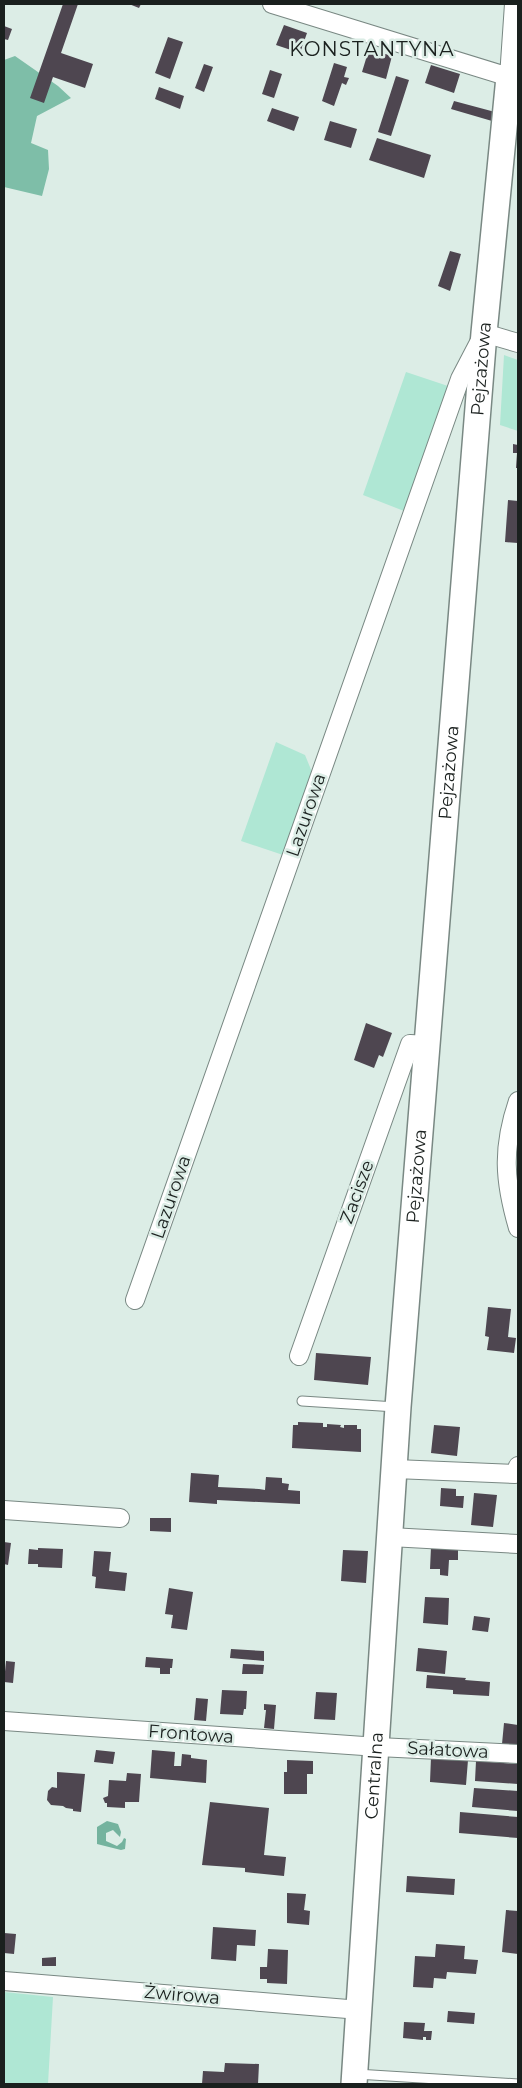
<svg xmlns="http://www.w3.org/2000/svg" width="522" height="2088" font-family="Montserrat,sans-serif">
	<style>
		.green { fill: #afe7d4 }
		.forest { fill: #7ebea8 }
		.water { fill: #74b39e }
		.building { fill: #4e4650 }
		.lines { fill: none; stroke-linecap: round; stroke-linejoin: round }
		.lane-casing { stroke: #798883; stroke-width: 11 }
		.street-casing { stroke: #798883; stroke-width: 20 }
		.secondary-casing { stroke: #798883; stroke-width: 28 }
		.lane { stroke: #fff; stroke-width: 9 }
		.street { stroke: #fff; stroke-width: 18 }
		.secondary { stroke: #fff; stroke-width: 25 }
		.labels { text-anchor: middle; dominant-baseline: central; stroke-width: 5; stroke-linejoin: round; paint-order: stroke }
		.street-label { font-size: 18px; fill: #1a201e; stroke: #dcede6 }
		.quarter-label { font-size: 20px; letter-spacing: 1px; fill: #1a201e; stroke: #dcede6 }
	</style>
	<rect width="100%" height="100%" fill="#dcede6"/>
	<path class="green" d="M504,355L518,360V431L500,425Z
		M406,372L448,386L404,511L363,495Z
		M276,742L305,755L312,772L283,855L241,841Z
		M4,1992L53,1997L48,2084H4Z"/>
	<path class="forest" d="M15,56L58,86L71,98L37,116L31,143L48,150L49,169L42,196L4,187V60Z"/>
	<path class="water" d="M107,1821L118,1824L121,1832L120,1837L113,1830L106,1833V1841L117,1846L122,1842L124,1838L126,1839L125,1849L121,1850L97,1844V1827Z"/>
	<path class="building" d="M63,4H78L61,53L93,64L85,88L53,77L44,103L30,98Z
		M129,4H141L139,8Z
		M284,25L307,33L300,53L276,45Z
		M4,26L12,29L8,40L4,39Z
		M168,37L183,42L170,79L155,73Z
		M369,49L392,56L386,79L362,72Z
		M334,63L347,67L344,77L349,78L346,85L342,83L334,106L322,101Z
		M204,64L213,67L204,92L195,88Z
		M431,65L460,74L454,93L425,83Z
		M270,70L282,74L274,98L262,94Z
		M396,76L409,80L391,136L378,132Z
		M159,87L184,96L180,109L155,99Z
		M454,101L495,112L492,121L451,109Z
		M272,108L299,117L294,131L267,121Z
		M330,121L357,129L351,148L324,140Z
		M377,138L431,155L424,178L369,160Z
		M450,251L461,254L450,291L438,286Z
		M513,444L518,445V468H516L517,453H513Z
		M508,500L518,501V543L505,542Z
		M366,1023L392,1033L383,1057L379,1055L374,1068L354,1060Z
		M488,1307L511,1309L508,1337L516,1338L514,1353L487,1350L489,1337L485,1336Z
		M316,1353L371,1357L368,1385L314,1380Z
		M298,1422L323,1423V1427H327V1424L341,1425L340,1427L344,1428V1425H357V1429H361V1452L292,1448L293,1425H298Z
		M434,1425L460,1427L457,1456L431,1453Z
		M191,1473L219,1475L218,1487L259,1489L265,1490L266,1477L282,1478V1483L289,1484L288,1490L300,1491V1504L217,1500V1504L189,1502Z
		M441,1488L456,1489V1496H464L463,1508L440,1506Z
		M474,1493L497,1495L493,1527L471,1525Z
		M150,1518H171V1532L150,1531Z
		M4,1542L11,1543L8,1565L4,1564Z
		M431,1547L458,1548V1560H449L448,1576L440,1575V1569H430Z
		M38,1548L63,1549L62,1568L38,1567V1564H28L29,1549L38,1550Z
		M343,1550L368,1551L366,1583L341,1581Z
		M94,1551L111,1552L109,1571L127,1573L125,1591L95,1588L96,1577L92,1576Z
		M169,1588L193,1592L187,1630L171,1628L173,1615L165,1614Z
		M425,1597L449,1598L448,1625L423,1623Z
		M474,1616L490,1618L488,1632L472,1630Z
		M418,1648L447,1651L445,1674L416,1671Z
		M231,1649L264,1651V1661L230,1658Z
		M146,1657L173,1659L172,1668H170V1674H160V1668L145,1667Z
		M6,1661L15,1662L13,1683L4,1682Z
		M243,1664L264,1665L263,1674H242Z
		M427,1675L466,1678L465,1680L490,1682L489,1696L453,1694V1690L426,1688Z
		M222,1690L247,1691L246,1709H244L243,1715L220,1714Z
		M316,1692L337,1693L335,1720L314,1719Z
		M196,1698L208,1699L206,1721L194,1720Z
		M264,1704L276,1705L274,1729L264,1728L266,1710H264Z
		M504,1723L518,1725V1745L502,1744Z
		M96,1750L115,1752L113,1764L94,1762Z
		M152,1750L175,1752L174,1766H181L182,1754L191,1755V1758L207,1760L206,1783L150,1778Z
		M431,1757L468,1760L466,1785L430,1782Z
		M287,1760L313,1761V1774H307V1794H284V1772H287Z
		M476,1761L518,1764V1784L475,1781Z
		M57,1772L85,1774L81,1812L73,1811V1809L66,1808L63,1806L51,1805L47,1800L48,1791L52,1787L57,1788Z
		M127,1773L141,1774L139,1802H125V1808L107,1807V1803H105L103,1798L108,1796L109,1780L126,1781Z
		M474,1788L518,1791V1811L472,1807Z
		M210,1802L269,1808L264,1855L286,1857L284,1876L245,1872V1868L202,1865Z
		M460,1812L518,1817V1838L459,1833Z
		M407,1876L455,1879L454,1895L406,1892Z
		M287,1893L306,1894L304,1910L310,1911L309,1925L287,1923Z
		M506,1910L518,1911V1954L502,1952Z
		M213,1927L256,1930L255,1946L237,1945L236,1961L211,1959Z
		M4,1933L16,1934L14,1954L4,1953Z
		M436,1944L465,1946L464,1959L478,1960L476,1974L447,1972L446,1979L434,1978L433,1988L413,1987L415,1956L435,1957Z
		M268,1949L288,1950L287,1984L267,1983V1979H260V1967H267Z
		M56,1957V1966H42V1958Z
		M448,2011L475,2013L474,2024L447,2022Z
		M404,2022L425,2023L424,2031H432L431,2040H426V2037H423V2040L403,2038Z
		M225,2063L259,2064L258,2084H202L203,2071L224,2072Z"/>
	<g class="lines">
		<defs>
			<path id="lane" d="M302,1401L396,1407
				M356,2074L518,2084"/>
			<path id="street" d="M272,4L509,77L514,4
				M518,1101C502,1148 504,1180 518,1228
				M135,1300L460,379L484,333L518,343
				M299,1356L410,1044L427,1045
				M395,1469L515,1474L518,1466
				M4,1510L120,1518
				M390,1537L518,1544
				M4,1721L378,1747L518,1754
				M4,1981L360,2010"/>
			<g id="secondary">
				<path id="s1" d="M354,2084L398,1407L484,333L509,77L518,80"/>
			</g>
		</defs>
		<use href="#lane" class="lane-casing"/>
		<use href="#street" class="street-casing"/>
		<use href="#secondary" class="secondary-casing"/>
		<use href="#lane" class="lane"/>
		<use href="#street" class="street"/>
		<use href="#secondary" class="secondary"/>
	</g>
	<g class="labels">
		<g class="street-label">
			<text stroke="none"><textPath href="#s1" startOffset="1720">Pejzażowa</textPath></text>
			<text stroke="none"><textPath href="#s1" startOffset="1315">Pejzażowa</textPath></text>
			<text transform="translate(306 815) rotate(-71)">Lazurowa</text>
			<text stroke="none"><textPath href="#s1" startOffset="910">Pejzażowa</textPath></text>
			<text transform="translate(357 1192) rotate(-70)">Zacisze</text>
			<text transform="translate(171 1197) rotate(-71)">Lazurowa</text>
			<text transform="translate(191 1734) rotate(4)">Frontowa</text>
			<text transform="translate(448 1750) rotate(3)">Sałatowa</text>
			<text stroke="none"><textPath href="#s1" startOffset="309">Centralna</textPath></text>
			<text transform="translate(182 1995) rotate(5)">Żwirowa</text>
		</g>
		<g class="quarter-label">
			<text x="372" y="49">KONSTANTYNA</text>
		</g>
	</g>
	<rect width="522" height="2088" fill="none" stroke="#1a201e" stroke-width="10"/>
</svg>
